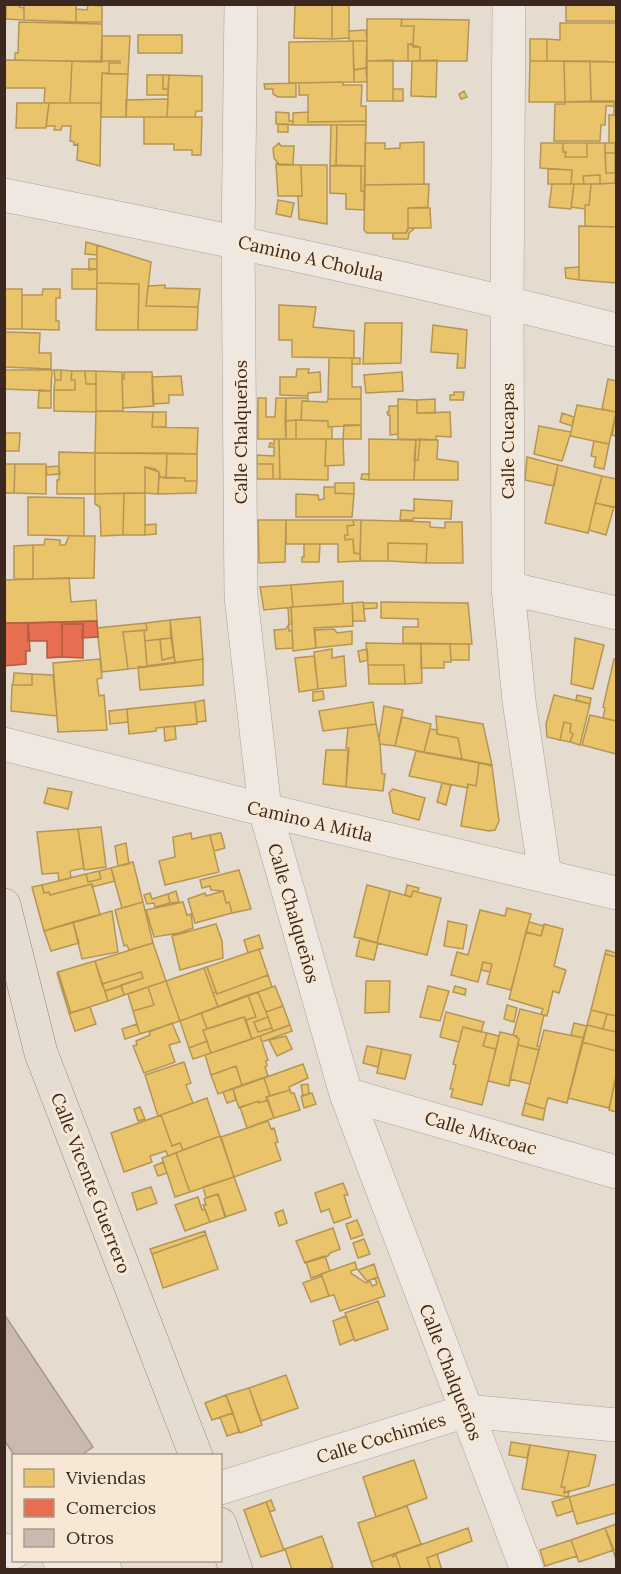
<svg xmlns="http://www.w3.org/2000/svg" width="621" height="1574" font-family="Lora,serif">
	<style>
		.homes { fill: #e9c46a; stroke: #b59554; stroke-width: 1.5 }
		.shops { fill: #e76f51; stroke: #b45a42; stroke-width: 1.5 }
		.building { fill: #cab9af; stroke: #a7978e; stroke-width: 1.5 }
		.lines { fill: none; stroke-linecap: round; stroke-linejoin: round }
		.minor-casing { stroke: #aca197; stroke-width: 34 }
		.major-casing { stroke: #91867e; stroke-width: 34 }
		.minor { stroke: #eee8e1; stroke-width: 33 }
		.major { stroke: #e6ddd2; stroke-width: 33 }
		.labels { text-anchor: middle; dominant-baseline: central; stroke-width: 6; stroke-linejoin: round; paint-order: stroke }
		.street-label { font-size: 18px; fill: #3c281f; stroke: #f7e8d5 }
	</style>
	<rect width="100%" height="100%" fill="#e6dbcf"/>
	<path class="homes" d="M6,4H20L19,7L24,8V20L6,19Z
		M24,4H76V22L24,20Z
		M295,4H332V39L294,38Z
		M332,4H349V38L332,39Z
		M566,4H616V21H566Z
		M88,5L102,6V22H76V9L87,10Z
		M367,19H402L401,26H414L413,44H408V61H367Z
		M402,19L469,20L467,61H420V47H413L414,26H401Z
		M616,21V62L547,61V39L560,40V23H616Z
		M19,22L102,24V62L15,60V53H18Z
		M366,30L367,41H349V31Z
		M138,35H182V53H138Z
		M102,36H130L128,74H109V63H120V61H101Z
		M530,39H547V61H530Z
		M353,41H367L366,68L354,70Z
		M353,41L354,82L289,83V42Z
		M408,44L420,47V61H408Z
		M4,60L72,61L70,103H44L45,88H4Z
		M393,60V101H367V61Z
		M437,60L436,97L411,96L412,61Z
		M72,61H120V63H109V74L102,73L101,103H70Z
		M530,61H564L565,102H529Z
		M564,61H590L591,101L565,102Z
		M590,61L616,62V101H591Z
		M366,68L367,82H354V70Z
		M102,73L128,74L126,117H101Z
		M147,75H163V89H168V95H147Z
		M163,75H169L168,89H163Z
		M169,75L202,76V111H196L195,117H167Z
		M343,82V85H362L361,106H366V121L308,122V95H299V83Z
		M296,83V97H278L273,94V89H265L264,84Z
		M393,89H403V101H393Z
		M464,91L467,97L461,99L459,94Z
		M168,99L167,117H126V100Z
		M616,101V143H609V115H614V102Z
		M565,102H614V106H606L605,125H601L600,141H554L555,104H565Z
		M17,103H49L46,128H16Z
		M49,103H101L100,166L77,160L78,144L74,145V142L70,141L71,126H62L61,130H54L55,126H46Z
		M276,112L289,113V121H293V125L276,124Z
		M308,112V122L366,121V125H293V113Z
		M144,117H202L201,155H192V150H174V144H144Z
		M278,124H288V132H278Z
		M331,125H337L336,165L330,166Z
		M337,125H366L365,166L336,165Z
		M424,142V184L365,185V143H385V149L400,148V143Z
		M279,143L281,146H294L293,165H279L274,158L273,148Z
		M541,143H563V152H566L565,157H587V143H605L606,173H615V183L600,184V175L583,176L584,184H571L572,170L540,168Z
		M563,143H587V157H565L566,152H563Z
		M605,143H615V153H605Z
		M615,143H616V183H615Z
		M605,153H615V173H606Z
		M276,164L301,165L302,196H278Z
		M301,165H327V224L299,219L298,196H302Z
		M330,166H361V191H364V210L346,209V194L330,193Z
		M361,166H365L364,191H361Z
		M548,169L572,170L571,184H548Z
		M600,175V184H584L583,176Z
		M615,183H616V227L585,226V205H589L591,184Z
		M429,184L428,207L408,208V229L406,233H367L364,230L365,185Z
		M552,184H574L571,209L549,207Z
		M574,184H591L589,205H585V209L571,207Z
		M278,200L294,203L291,217L276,214Z
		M408,208H430L431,228H408Z
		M579,226L616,227V283L579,280Z
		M408,228H415L409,233L408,239H393V233H406Z
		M86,242L97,245V255L85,254Z
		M97,245L151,262L146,306L198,307L197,330H138L139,284L97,283Z
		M89,259H97V269L89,270Z
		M579,267V280L566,278L565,268Z
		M72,269H97V289H72Z
		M97,283L139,284L138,330H96Z
		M165,285V288L200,289L198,307L146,306L148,286Z
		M4,289H22V329H4Z
		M43,289H60V298H56V321H59V330L22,329V295H42Z
		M279,305L316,307L313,327L354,331V358L292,357V340H279Z
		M365,323H402L401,363L363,364Z
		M433,325L467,330L465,368H457L458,354L431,352Z
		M4,332L40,333L39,353H51V369L4,367Z
		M329,358H352V387H361V399H328Z
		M352,358H360V364H352Z
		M297,369H309L308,373L320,372L321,392L308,393V396L280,395V377H296Z
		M4,370H52L51,391L4,389Z
		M54,370H61V380H55Z
		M61,370L72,371L71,380H75V390H54L55,380H61Z
		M72,371H85L86,384H96V412L54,411V390H75V380H71Z
		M85,371H96V384H86Z
		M96,371L122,372L123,411H96Z
		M124,372H152L154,406L123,408L122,379H124Z
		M402,372L403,391L366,393L364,375Z
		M181,376L183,395H169V403L153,404L152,377Z
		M608,379L616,381V412L602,409Z
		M39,390L51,391V408H38Z
		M454,392H464L463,400H450V395H454Z
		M258,398H266V417H275L276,398H286V439H258Z
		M286,398H308V401H302L301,420L285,421Z
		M328,399H361V425L328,427V421L301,420L302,401L327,402Z
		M398,399L417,400V413L450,412L451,437L436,436V440L398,439Z
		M435,399V413H417V400Z
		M577,405L616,412L609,444L570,436Z
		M389,406H398V434L390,435V415H388L387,412H389Z
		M96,411L153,412L152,427L198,428L197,454L95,453Z
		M153,412H166V427H152Z
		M562,413L574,417L572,426L560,422Z
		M616,413V436L612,435Z
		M296,420V439H286L285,421Z
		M296,420L328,421V427H332V439H296Z
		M344,425H361V439H343Z
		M539,426L571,432L562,461L534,454Z
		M4,433H20L19,451H4Z
		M274,439H279L280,479H273V464H257V455L274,456V447H269L270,443L274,444Z
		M279,439H326L325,466H328V480L280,479Z
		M326,439H343L344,465L325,466Z
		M369,439L416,440L414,480H369Z
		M420,439L418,460H414L416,440Z
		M420,439L438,440L437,459L458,462V480H414L415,460H418Z
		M594,441L609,444L604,469L594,467L596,457L591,456Z
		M59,452L95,453V494H57V480H59Z
		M95,453H167L166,478L160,477L159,472L155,469L145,467V493L95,494Z
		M167,453L197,454V481H185V478H166Z
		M527,457L558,465L554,486L525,480Z
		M4,464H15L14,493H4Z
		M15,464H46V494L14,493Z
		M257,464H273V479H257Z
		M558,465L602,476L588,533L545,523Z
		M59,466L60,474L47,475L46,467Z
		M145,467L159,472L158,494L145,493Z
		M362,474H369V480L361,479Z
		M602,476L616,479V508L595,503Z
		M159,477L185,478V481H197L196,493L158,494Z
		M335,483H354V494L335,493Z
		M324,487H335V493L354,494L352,517H296V494L318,495L319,500L324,499Z
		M124,493L123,535L101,536L100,507L95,504V494Z
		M124,493H145V535H123Z
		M28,497L84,498V536L28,535Z
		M414,499L452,501L451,519L413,518V520H400L401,510L414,511Z
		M595,503L614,507L606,535L589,530Z
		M258,520H286L285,562L259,563Z
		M286,520H353L354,525L347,526L348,535H345V540L353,539L354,553L360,554L361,561L338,562V544H286Z
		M353,520H361L360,554L354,553L353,539L345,540V535H348L347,526L354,525Z
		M361,520L430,522V527L445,528V522H462L463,563H426L427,544L388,543V561H360Z
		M156,524V534L145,535V525Z
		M69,536H95L94,578L33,579V545H44L45,539L60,540V545H65Z
		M388,543L427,544L426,563L388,561Z
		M304,544H320L319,562H302V557H304Z
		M33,545V579H14V546Z
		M69,578L71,602L96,600L97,621L4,623V580Z
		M343,581V604L293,607L291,585Z
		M291,585L293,607L264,610L260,587Z
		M363,602L365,621H353L352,603Z
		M381,602L468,603L472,644L403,643V627H418V619L381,618Z
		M352,603L353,626L314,628L316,648L293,651L291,607Z
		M363,603H377V608L364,609Z
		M291,607L292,624H289V631L292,630L293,648L276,649L274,630L286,629L289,624L288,608Z
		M200,617L203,659L175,663L170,620Z
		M170,620L171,638L145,641L144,630H147L146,623Z
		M146,623L147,630L123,632L128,669L102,672L97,628Z
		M334,629L337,633L352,631V644L316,648L315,630Z
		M144,630L147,667L128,669L123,632Z
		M171,638L174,657L162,660L160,639Z
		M575,638L604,645L593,689L571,684Z
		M160,639L162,660L174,657L175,663L147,667L145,641Z
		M366,643L421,644L422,683L405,684L404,665H368Z
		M421,644H450L451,662H444V668H421Z
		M450,644H469V660H451Z
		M332,649V658L344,656L346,686L318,689L314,652Z
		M367,649L368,660L360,662L358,651Z
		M314,656L318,689L299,692L295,658Z
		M100,659L102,678L97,679L99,696L104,695L107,730L58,732L53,663Z
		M203,659V685L140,690L138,667Z
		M614,659H616V721L603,718L605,708L603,707Z
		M368,665H404L405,684H369Z
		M14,673L32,674V685H13Z
		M32,674L53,675L57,716L11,711L12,685H32Z
		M323,691L324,699L313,701V692Z
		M554,695L590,704L580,745L570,742L573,734L570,732L571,724L564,722L560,740L547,737L546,724Z
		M577,695L591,698L590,704L576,700Z
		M204,700L206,721L197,722L195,702Z
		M195,702L197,724L156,728V731L129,734L127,709Z
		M373,702L376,724L323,731L319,711Z
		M384,706L403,710L395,746L380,744L379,738Z
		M127,709L128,722L110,724L109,711Z
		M590,715L616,721V754L582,745Z
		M436,716L483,724L492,765L462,759L458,738L437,734Z
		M402,717L431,724L424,752L395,746Z
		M564,722L571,724L570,732L573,734L570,742L560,740Z
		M376,724L380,744L382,774H385L383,791L346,787L349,748H346L348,728Z
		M175,726L176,739L165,741L164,727Z
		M430,729L437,730V734L458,738L462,759L424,752Z
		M326,750H348L346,787L323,784Z
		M416,751L479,763L476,786L468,784V788L409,776Z
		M479,763L492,766L499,821L495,830L489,831L461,826L468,784L476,786Z
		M442,783L451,785L446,805L437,802Z
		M48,788L72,792L68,809L44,803Z
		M393,789L425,798L419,820L393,813L389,793Z
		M101,827L106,867L84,870L78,829Z
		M78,829L84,868L70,871L71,878L59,881L58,873L42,874L37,832Z
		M191,833L192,839L210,835L219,872L165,885L159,861L175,857L173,837Z
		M219,833H221L225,848L214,851L210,835Z
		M126,843L129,864L118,866L115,846Z
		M133,862L143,902L122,908L111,868Z
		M111,868L115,881L92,887V884L50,895L49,892L44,893L42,885L86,874L88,882L101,879L99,871Z
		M239,870L251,909L232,913L229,902L226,903L223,891L211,890L210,886L202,888L200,880Z
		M99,871L101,879L88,882L86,874Z
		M92,884L100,915L44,931L32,887L42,885L44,893L49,892L50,895Z
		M367,885L390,891L377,943L354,937Z
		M407,885L419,888L417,892L413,891L411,897L405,895Z
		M176,891L179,902L170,903L168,894Z
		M223,891L226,903L229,902L232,913L195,923L188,899L205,893L206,896Z
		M390,891L411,897L413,891L441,898L427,955L377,943Z
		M150,893L152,899L168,894L170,903L155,907L154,903L147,904L144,895Z
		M143,902L153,943L129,950L127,945L124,946L115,910Z
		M183,902L187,915L191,914L193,928L179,933L154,937L146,910Z
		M507,908L531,914L511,990L487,984L492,964L483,962L478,982L451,975L457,952L468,955L480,910L505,916Z
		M112,911L118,952L82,959L73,922Z
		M448,921L467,925L463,949L444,946Z
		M73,922L79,943L51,951L44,931Z
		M529,922L544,926L541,936L526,932Z
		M216,924L222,941L223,958L180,970L172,936Z
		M544,924L563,929L554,966L566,970L559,993L553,991L547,1016L541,1014L543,1009L509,999L526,932L541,936Z
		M259,935L263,948L248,953L244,940Z
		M360,938L378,943L374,960L356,956Z
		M153,943L166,981L124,995L121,985L143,978L141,972L102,984L95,961Z
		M259,949L268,975L217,994L207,967Z
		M606,950L616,953V957L605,954Z
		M605,954L616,957V1016L591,1010Z
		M95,961L108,1001L71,1013L58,972Z
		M483,962L492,964L490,972L481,970Z
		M207,967L216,992L213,993L204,968Z
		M204,968L218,1007L180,1021L166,981Z
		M58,972L71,1013H69L57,973Z
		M141,972L143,978L105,991L102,984Z
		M268,975L272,987L218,1007L213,993L216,992L217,994Z
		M166,981L180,1021L140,1034L133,1011L154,1005L148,987Z
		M366,981H390L389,1012L365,1013Z
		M121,986L124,995L108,1001L105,991Z
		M275,986L283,1006L266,1012L258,992Z
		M428,986L449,991L440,1021L420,1017Z
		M455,986L466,989L465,995L453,992Z
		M148,987L154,1005L133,1011L128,994Z
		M258,992L268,1017L254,1022L258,1032L272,1028L273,1031L252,1039L246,1020L256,1017L248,995Z
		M248,995L256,1017L246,1020L244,1017L207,1029L201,1013Z
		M507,1005L517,1008L514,1022L504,1019Z
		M283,1006L290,1025L273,1031L266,1012Z
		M90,1007L96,1024L75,1031L69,1013Z
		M520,1009L544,1015L537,1046H540L539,1050L518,1045L519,1039L513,1035Z
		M591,1010L607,1014L603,1029L587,1025Z
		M446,1012L484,1022L481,1032L463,1027L459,1042L440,1037Z
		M201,1013L207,1029L203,1030L207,1041L189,1048L180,1021Z
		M607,1014L616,1016V1032L603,1029Z
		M244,1017L252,1039L211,1053L203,1030Z
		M268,1017L272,1028L258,1032L254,1022Z
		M172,1023L180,1042L169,1045L175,1062L144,1073L133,1046L137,1045L136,1041L150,1035L149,1032Z
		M574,1023L587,1026L584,1038L571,1035Z
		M137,1024L140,1034L125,1039L122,1029Z
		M290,1025L292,1031L262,1042L260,1036Z
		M587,1025L616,1032V1051L582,1042Z
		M463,1027L487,1033L483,1046L496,1049L482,1105L451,1097L453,1089H450L456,1065L453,1064Z
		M544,1030L584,1038L567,1103L548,1098L545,1109L525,1103Z
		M500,1032L517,1036V1038L519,1039L509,1086L488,1081Z
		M487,1033L499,1036L496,1049L483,1046Z
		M260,1036L268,1060L266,1061L267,1066L265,1067L268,1076L242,1085L236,1066L211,1075L205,1055Z
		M286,1036L292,1049L277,1056L269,1040Z
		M207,1041L211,1053L193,1059L189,1048Z
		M582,1042L616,1051V1076L609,1108L568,1098Z
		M518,1045L539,1050L530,1084L510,1079Z
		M367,1046L382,1049L378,1067L363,1063Z
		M382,1049L411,1055L405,1079L377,1073Z
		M184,1062L191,1083L186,1085L193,1103L158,1116L145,1075Z
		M303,1064L308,1078L289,1087L290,1090L270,1096L264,1078Z
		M236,1066L242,1085L218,1094L211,1075Z
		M616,1076V1112L609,1110Z
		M264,1078L270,1096L266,1097L268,1100L259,1103V1101L239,1108L233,1089Z
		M308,1084L309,1094L303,1096L301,1085Z
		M233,1089L236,1100L227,1103L223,1092Z
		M290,1090L291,1093H294L300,1110L274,1118L266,1097Z
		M312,1093L316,1104L304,1108L301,1096Z
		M207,1098L220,1136L183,1150L180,1143L172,1146L161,1115Z
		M268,1100L274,1118L247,1128L240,1107L259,1101V1103Z
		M525,1103L545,1109L543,1120L522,1115Z
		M140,1107L145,1119L138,1121L134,1109Z
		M161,1115L172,1146L180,1143L183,1150L168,1156L166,1151L150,1156L152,1162L124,1172L111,1133Z
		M268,1121L271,1129L274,1128L278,1142L275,1143L281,1160L234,1177L221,1137Z
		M220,1136L234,1177L190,1192L176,1153Z
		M176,1153L190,1192L175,1197L162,1158Z
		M163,1162L167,1173L158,1176L154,1166Z
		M234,1177L246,1210L225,1217L218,1194L206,1198L203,1187Z
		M343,1183L348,1195H344L351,1217L334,1223L329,1209L321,1212L315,1193Z
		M151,1187L157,1203L137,1210L132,1193Z
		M218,1194L226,1217L210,1222L203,1205H206L204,1199Z
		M198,1197L202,1210L205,1209L210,1222L185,1231L175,1205Z
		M283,1210L287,1223L279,1226L275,1213Z
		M357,1220L363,1235L351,1239L346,1224Z
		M333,1228L340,1249L330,1253L328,1256L305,1263L296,1241Z
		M205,1231L206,1235L152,1254L150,1249Z
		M206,1235L218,1269L163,1288L152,1254Z
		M364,1239L370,1254L358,1258L353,1243Z
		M325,1256L330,1271L311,1278L306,1262Z
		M355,1262L357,1269L351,1271V1273L366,1283L370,1281L372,1286L377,1284L375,1278L378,1277L385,1296L340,1311L334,1295L329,1296L321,1274Z
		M374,1264L378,1277L367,1281L358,1270Z
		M322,1276L329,1296L311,1302L303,1283Z
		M378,1301L388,1329L355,1341L345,1313Z
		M346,1316L354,1339L340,1345L333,1321Z
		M286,1375L298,1408L261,1421L249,1388Z
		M249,1388L262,1425L240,1433L226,1395Z
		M226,1395L233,1413L212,1420L205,1403Z
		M233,1413L239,1432L227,1436L220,1417Z
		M511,1442L530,1445L527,1458L509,1455Z
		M530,1445L569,1451L561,1487H565L564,1493L569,1491L568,1497L522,1489Z
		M569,1451L596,1455L589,1486L564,1493L565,1487H561Z
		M414,1460L427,1498L376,1517L363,1477Z
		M616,1484V1513L577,1524L569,1497Z
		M569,1497L573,1511L557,1516L552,1502Z
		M271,1500L275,1510L270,1512L266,1502Z
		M266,1502L284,1550L261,1557L244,1510Z
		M407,1506L421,1544L371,1562L358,1523Z
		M616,1524V1559L605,1528Z
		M468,1528L472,1541L427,1558L431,1570H401L396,1555L393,1557L392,1555Z
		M605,1528L614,1550L579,1562L571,1540Z
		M322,1536L333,1567L327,1570H292L285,1549Z
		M571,1540L577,1556L545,1566L540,1550Z
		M437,1554L442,1570H431L427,1558Z
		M392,1555L393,1557L396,1555L401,1570H374L371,1562Z"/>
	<path class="shops" d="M97,621L98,637L82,638L83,624H62V657L47,658V641H28V623Z
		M4,623H28L30,651H26V664L4,666Z
		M62,624H83V658L62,657Z"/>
	<path class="building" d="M4,1314L93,1447L80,1456H15L4,1440Z"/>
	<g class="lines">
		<defs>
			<path id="minor" d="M241,4L238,242L241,596L265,810L346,1094L527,1570
				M509,4L507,302L508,588L519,701L545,875
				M4,195C209,236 414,278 616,330
				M508,588L616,613
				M4,744L265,810L616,893
				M346,1094L616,1172
				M220,1488L466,1411L616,1425
				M4,1550L14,1552
				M59,1560L105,1570"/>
			<path id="major" d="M4,905L41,1053L196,1456
				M220,1524L236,1570"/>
		</defs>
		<use href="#minor" class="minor-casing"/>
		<use href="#major" class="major-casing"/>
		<use href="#minor" class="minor"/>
		<use href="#major" class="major"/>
	</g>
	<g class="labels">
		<g class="street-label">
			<text transform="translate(311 258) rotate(13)">Camino A Cholula</text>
			<text transform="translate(240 432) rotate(-90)">Calle Chalqueños</text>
			<text transform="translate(507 441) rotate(-90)">Calle Cucapas</text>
			<text transform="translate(310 821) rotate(13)">Camino A Mitla</text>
			<text transform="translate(294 913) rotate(74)">Calle Chalqueños</text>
			<text transform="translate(481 1133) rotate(16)">Calle Mixcoac</text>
			<text transform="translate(91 1183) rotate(69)">Calle Vicente Guerrero</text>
			<text transform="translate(451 1372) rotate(69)">Calle Chalqueños</text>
			<text transform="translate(381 1438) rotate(-17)">Calle Cochimíes</text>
		</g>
	</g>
	<rect width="621" height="1574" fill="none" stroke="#3c281f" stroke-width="12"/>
	<rect x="12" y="1454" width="210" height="108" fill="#f7e8d5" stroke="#ac9b8c" stroke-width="1.5"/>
	<rect x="24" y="1469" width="30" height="18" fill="#e9c46a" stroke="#ac9b8c" stroke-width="1.5"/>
	<text x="66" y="1484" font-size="18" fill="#3c281f">Viviendas</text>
	<rect x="24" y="1499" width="30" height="18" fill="#e76f51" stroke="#ac9b8c" stroke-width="1.5"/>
	<text x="66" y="1514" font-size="18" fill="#3c281f">Comercios</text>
	<rect x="24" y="1529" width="30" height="18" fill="#cab9af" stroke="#ac9b8c" stroke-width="1.5"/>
	<text x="66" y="1544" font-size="18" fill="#3c281f">Otros</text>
</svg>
